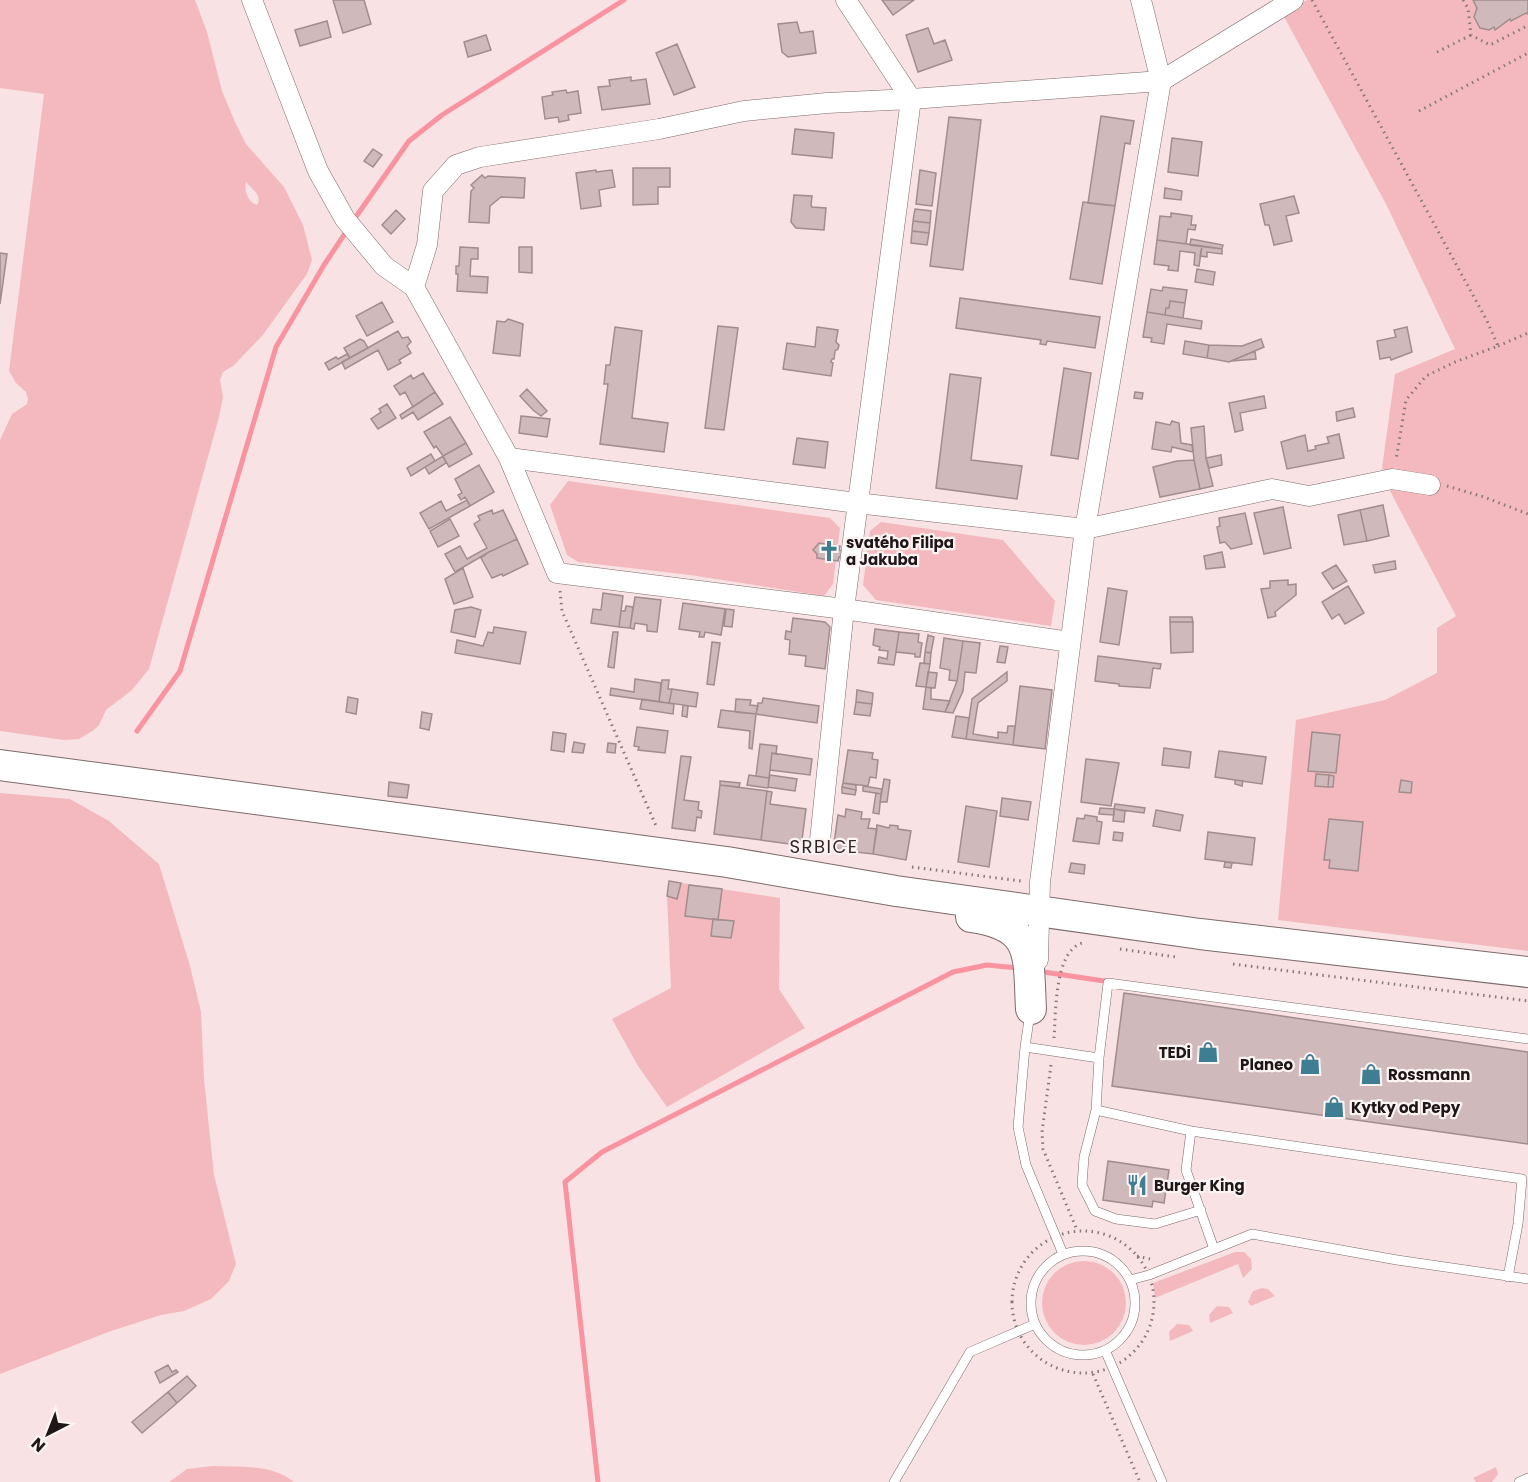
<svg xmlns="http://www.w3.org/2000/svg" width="1528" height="1482" font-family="Poppins,sans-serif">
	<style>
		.green { fill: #f4b9be; fill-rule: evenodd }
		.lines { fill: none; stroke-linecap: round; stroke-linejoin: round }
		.stream { stroke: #f8939f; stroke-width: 5 }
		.building { fill: #cfb9bb; stroke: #a18c8e; stroke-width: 1.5 }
		.service-casing { stroke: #7d6a6b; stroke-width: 10 }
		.minor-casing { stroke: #7d6a6b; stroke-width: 21 }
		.primary-casing { stroke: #7d6a6b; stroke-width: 32 }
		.path { stroke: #877879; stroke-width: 3; stroke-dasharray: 1.5 4.5; stroke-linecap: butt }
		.service { stroke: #fff; stroke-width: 9 }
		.minor { stroke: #fff; stroke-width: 20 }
		.primary { stroke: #fff; stroke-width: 30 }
		.labels { text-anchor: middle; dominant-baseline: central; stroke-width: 4.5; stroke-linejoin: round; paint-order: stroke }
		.poi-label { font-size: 15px; font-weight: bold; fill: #1e1617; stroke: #fcf3f3; text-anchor: start }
		.quarter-label { font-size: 18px; letter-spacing: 1.5px; fill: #352426; stroke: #fcf3f3 }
	</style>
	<rect width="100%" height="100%" fill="#f8e2e3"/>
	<path class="green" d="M0,0H195L207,32L222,91L235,122L246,144L284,187L303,225L312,260L307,274L262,336L233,366L223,372L220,380L223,397L219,417L149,669L132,690L106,710L99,725L94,730L79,739L64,740L0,731V440L12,414L27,404L28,399L26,392L16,383L9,371L44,94L0,88ZM246,182C252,189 263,196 257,205C248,202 244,191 246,182Z
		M1307,0H1528V951L1278,920L1296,720L1385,700L1437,673V628L1456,616L1391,493L1382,468L1395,374L1455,349L1386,204L1282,13Z
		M568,481L830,518L840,528L833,584L824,596L690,575L578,562L567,555L550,505Z
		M881,522L1003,540L1055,601L1051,626L876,600L863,585L870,531Z
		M0,793L70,799L109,821L159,864L190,966L201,1012L204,1079L214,1175L236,1264L229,1281L211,1299L184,1311L161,1315L111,1331L0,1374Z
		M669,881L780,898L779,989L805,1028L667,1107L638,1066L612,1019L671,988L667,896Z
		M1235,1252H1244L1251,1259L1252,1269L1243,1278L1238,1264L1155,1298L1153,1283Z
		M1042 1303a42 42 0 1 1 84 0a42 42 0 1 1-84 0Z
		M1262,1288L1268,1289L1275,1296L1251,1306L1248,1302L1253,1291Z
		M1217,1306L1229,1307L1233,1313L1210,1323L1209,1315Z
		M1177,1324L1189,1325L1193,1331L1170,1341L1169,1332Z
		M213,1466C240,1467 272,1464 294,1482H169L187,1469Z
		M1496,1467L1498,1474L1492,1482H1476L1473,1478Z"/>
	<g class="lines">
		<path class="stream" d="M353,221L409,141L442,115L624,0
			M137,731L180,671L276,347L324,265L348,229
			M1037,971L1111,982
			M598,1482L565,1182L602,1152L953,972L987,965L1019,968"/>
	</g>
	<path class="building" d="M333,0H364L371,24L343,33Z
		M882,0H914L893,15Z
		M1473,0H1528V14L1526,13L1511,21L1510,19L1495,30L1494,27L1489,30L1480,28L1474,17L1477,8Z
		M327,21L331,37L300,46L295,30Z
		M797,22L800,33L813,31L816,53L788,57L782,52L778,24Z
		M928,28L934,44L945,40L952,60L918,72L906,35Z
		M486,35L491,50L468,57L464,42Z
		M677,44L695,87L674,95L656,53Z
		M631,77V81L646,79L650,104L602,110L598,87L610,86L609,80Z
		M566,90L567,93L578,91L581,113L568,115L569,120L559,122L558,117L545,119L542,97L553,95L552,92Z
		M1101,116L1134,121L1130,144L1125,143L1115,206L1088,203Z
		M949,117L981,120L963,270L930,266Z
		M795,129L834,133L832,158L792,154Z
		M1172,138L1202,142L1198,176L1168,172Z
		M373,149L382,155L373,167L364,161Z
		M633,168H670V187H658V204L633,205Z
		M596,170V172L612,170L615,187L599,190L601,206L581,209L576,173Z
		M920,170L936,173L932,206L916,204Z
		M482,175L485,178L488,176L525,178L524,198L501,197L490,206L489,223L469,222L471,191L474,188L471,185Z
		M1165,188L1182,191L1181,200L1164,198Z
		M794,195L812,196L811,205L812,207L826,208L824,230L796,228L791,222Z
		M1294,196L1299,213L1286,216L1292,241L1274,245L1269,225H1265L1260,204Z
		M1083,202L1115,206L1102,284L1070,279Z
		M915,209L931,211L930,223L913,221Z
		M396,210L405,219L391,234L382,225Z
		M1171,213L1192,216L1191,225H1196L1195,230L1188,229L1186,244L1157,240L1160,216L1171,217Z
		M913,221L930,223L929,233L912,231Z
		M912,231L929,233L927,245L911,243Z
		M1191,239L1223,245L1222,249L1190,245Z
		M1157,240L1202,246L1199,266L1194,265L1195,253L1180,251L1178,271L1168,270L1169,266L1154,264Z
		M1202,246L1222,249V254L1207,252V257L1200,256Z
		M460,247L478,248V259H471L470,276L488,277L487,293L457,291L458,274H456V266H459Z
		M519,247H532V273L519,272Z
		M0,253L7,254L0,304Z
		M1197,269L1215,272L1213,285L1195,282Z
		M1163,287L1187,290L1185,303L1170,301L1169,308H1166L1165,315L1147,312L1151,289L1162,291Z
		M960,298L1100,317L1095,348L1047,341L1046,345L1040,344L1041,340L956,328Z
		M1170,301L1185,303L1183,318L1165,315L1166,308H1169Z
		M382,302L393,322L367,336L356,316Z
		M1147,312L1202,321L1201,329L1167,324L1164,344L1151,342L1152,338L1143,337Z
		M508,319L523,324L520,356L493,353L497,321L505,322Z
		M718,326L738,328L724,430L705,428Z
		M615,327L642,331L632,418L668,423L664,452L600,444L608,384H604L606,365H610Z
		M817,327L838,330L836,342L839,345L838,349L835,351L834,359H832L831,362L833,363L831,376L783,369L787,343L815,347Z
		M1407,327L1412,352L1391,360L1390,357L1380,359L1377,341L1396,337L1394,330Z
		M398,331L402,338L408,337L411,342L407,346L411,353L399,360L401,363L388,370L378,350L345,369L342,362Z
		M360,339L364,341L368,348L350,358L344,348Z
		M1261,339L1264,347L1229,362L1207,358L1209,345L1242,346Z
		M1185,341L1209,345L1207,358L1183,354Z
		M1255,351L1256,359L1231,361Z
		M347,354L350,358L329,370L325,363L336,357L338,359Z
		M1064,368L1091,373L1078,459L1051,455Z
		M423,373L435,392L413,407L405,392L400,395L394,386L411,375L413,379Z
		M950,374L981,378L971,460L1022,466L1017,499L936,488Z
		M527,389L547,411L541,416L533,410L520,396Z
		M435,392L443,404L418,420L413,412L402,419L400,415Z
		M1135,392L1143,393L1142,399L1134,398Z
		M1264,396L1266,408L1240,413L1243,430L1235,432L1229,403Z
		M387,404L396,418L378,429L371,419L381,412L379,409Z
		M1353,408L1355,417L1337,421L1336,412Z
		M521,416L550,419L547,437L519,433Z
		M450,417L466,443L443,456L436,446L434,448L424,432Z
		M1172,421L1179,423L1181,443L1192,445L1193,452L1172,447L1171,452L1152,449L1156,422L1170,425Z
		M1204,426L1206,458L1213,486L1200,489L1194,460L1191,428Z
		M1339,434L1344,458L1287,469L1281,442L1305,435L1308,451L1316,449L1315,446L1329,443L1327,437Z
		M797,438L828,442L825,468L793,464Z
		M466,443L472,454L449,467L443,456Z
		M431,454L435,461L411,476L407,468Z
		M1221,455L1222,465L1209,468L1206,458Z
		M443,456L446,463L429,474L425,467Z
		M1194,460L1200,489L1160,497L1153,467L1177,461Z
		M479,465L494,492L470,506L465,497L461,500L458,495L462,493L455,479Z
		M467,500L470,506L429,529L420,513L441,501L446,511Z
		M1383,505L1389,536L1367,541L1360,510Z
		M1283,507L1291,548L1264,554L1254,513Z
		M492,510L493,514L503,510L517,539L489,552L455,572L445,554L460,546L467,559L487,548L474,524L480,520L478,516Z
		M1360,510L1367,541L1344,545L1338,515Z
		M1245,513L1252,544L1231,549L1225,542L1220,543L1217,527L1220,526L1219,518Z
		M450,519L459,536L438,547L430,531Z
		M517,539L528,564L503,576L502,574L492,578L481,558L489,552Z
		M819,543L840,546L839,550L844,551L843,558L839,557L838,561L817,558V554L813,550Z
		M1222,552L1225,567L1206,569L1204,556Z
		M1395,561L1396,569L1375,573L1373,565Z
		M1336,565L1347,581L1333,589L1322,573Z
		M463,568L473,597L454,604L445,579Z
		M1288,580V585L1296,584V595L1275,612L1276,616L1268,618L1261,589L1270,588V581Z
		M1348,586L1364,613L1345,624L1339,614L1332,619L1322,602Z
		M1108,588L1127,591L1119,645L1100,642Z
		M603,593L623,596L619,627L591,623L593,609L601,610Z
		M635,597L661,600L657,632L647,631V625L635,623L634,629L630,628Z
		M683,603L725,609L721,635L705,632L704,637H699L700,632L679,629Z
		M626,606L633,607L630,628L619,627L621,611H625Z
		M471,607L481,610L475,637L451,632L455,610Z
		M726,609L734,610L732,627L724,626Z
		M1170,617H1192L1193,622H1170Z
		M793,618L825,622L830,627L825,669L805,666L806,656L789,654L790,640L785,639L786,631L791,632Z
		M1170,622H1193V652L1171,653Z
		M494,627L526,632L520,664L455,653L457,640L483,646L488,632L493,633Z
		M875,629L899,632L894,665L878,663L879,657L887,659L888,651L879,650L880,647L873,645Z
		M613,632H618L614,668L608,667Z
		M899,632L919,634L918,642L922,643L920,657H915V654L896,652Z
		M928,635L934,637L931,653L925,652Z
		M944,638L963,641L957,681L949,680L950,670L940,668Z
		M963,641L980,643L976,673L965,672L963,691L953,713L945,712L957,681Z
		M712,642L720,643L714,685L707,684Z
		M1000,646L1008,647L1005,663L997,662Z
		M925,652L931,653L930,664L924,663Z
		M1098,656L1161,664L1160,669L1153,668L1150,688L1119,686V684L1095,681Z
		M920,663L930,664L926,687L916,686Z
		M928,672L937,673L935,688L926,687Z
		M1007,672V681L978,703L973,734L998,738V732L1007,733L1008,726H1015L1013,745L966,739L972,699Z
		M635,679L661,683L659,702L610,695L611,688L634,692Z
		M662,680H669L668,689H672L669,703L659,702Z
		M1020,686L1052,690L1045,749L1013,745Z
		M926,687L931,688V699L950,701L945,712L923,709Z
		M672,689L698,693L696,707L669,703Z
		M857,690L873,693L872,704L856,702Z
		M348,697L358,699L356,714L346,712Z
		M763,698L819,706L817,723L756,714L758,703H762Z
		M642,699L674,704L673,714L640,709Z
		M736,699L751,700L750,705L758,706L756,714L735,712Z
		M856,702L872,704L870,716L854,714Z
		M683,705L688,706L687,717L682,716Z
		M721,710L756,714L752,749L749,748L750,731L718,727Z
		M422,712L432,714L429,730L420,728Z
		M956,716L969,718L966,739L952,737Z
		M637,727L668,731L665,753L638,750L639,747L634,746Z
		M553,732L566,734L564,752L551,750Z
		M1312,732L1340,735L1336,773L1308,771Z
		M574,742L585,744L583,753L572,752Z
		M608,743L616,744L615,753L607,752Z
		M760,744L777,746L776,754L772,753L769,778L756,776Z
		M1164,748L1191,752L1189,768L1162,765Z
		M848,750L873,753L872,759L878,760L876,778L870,777L868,786L843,783Z
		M1219,751L1266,757L1262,784L1215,777Z
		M772,753L812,759L810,775L770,770Z
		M681,756L691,757L684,800L699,802L698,810L702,811L701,818L697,817L695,831L672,828Z
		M1086,759L1119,763L1111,806L1081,802Z
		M1316,774L1329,775L1328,787L1315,786Z
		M749,775L769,778L768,788L747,785Z
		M770,775L797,779L795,791L768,787Z
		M1329,775L1334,776L1333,787H1328Z
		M884,779L890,780L887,802H880Z
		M1235,780L1243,781L1242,786L1235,784Z
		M1401,780L1412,782L1411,793L1399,792Z
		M720,781L740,783L739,787L720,785Z
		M389,782L409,785L407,798L388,796Z
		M843,783L856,785V790L842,787Z
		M720,785L767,791L761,840L714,834Z
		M863,786L882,789L881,794L863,791Z
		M842,787L856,790L855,795L842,793Z
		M767,791L772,792L770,804L806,809L802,840L797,845L761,840Z
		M876,793L881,794L879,814L873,813Z
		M1002,798L1031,802L1028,820L1000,816Z
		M1115,804L1145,808L1144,813L1114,809Z
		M966,806L997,811L989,867L958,862Z
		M1100,808L1114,809V815L1099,814Z
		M846,809L862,812L861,819H870L868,828L877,829L873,854L839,850L834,843L838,815L845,817Z
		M1114,809L1125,811L1124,822L1113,821Z
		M1156,810L1183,815L1180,831L1153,826Z
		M1085,815L1097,817V821L1102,822L1099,844L1073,841L1077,818L1084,819Z
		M1329,819L1363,822L1358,871L1329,868L1330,860H1324Z
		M877,825L889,828L890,825L898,826V829L911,831L906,860L873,854Z
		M1114,832L1123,833L1122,841L1113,840Z
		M1208,832L1255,838L1252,865L1205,859Z
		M1225,862L1232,863L1231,868L1224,867Z
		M1071,863L1085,865L1084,874L1069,872Z
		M669,881L681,883L677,899L667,896Z
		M689,885L722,889L718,920L685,916Z
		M713,919L734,921L731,938L711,936Z
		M1124,993L1528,1052V1144L1112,1086Z
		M1108,1161L1169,1170L1164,1203L1153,1201L1152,1207L1103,1200Z
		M168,1365L172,1372L176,1370L178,1372L160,1383L155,1372Z
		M187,1376L196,1386L177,1403L168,1392Z
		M168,1392L177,1403L142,1433L132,1422Z"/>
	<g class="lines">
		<defs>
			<path id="service" d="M1030,1013L1025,1047L1018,1127L1026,1165L1063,1254
				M1025,1047L1099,1058
				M1096,1110L1084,1157L1082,1185L1095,1211L1116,1219L1155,1224L1201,1210
				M1191,1131L1096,1110L1099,1058L1108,983L1528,1039
				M1214,1249L1186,1170L1191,1131L1522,1179L1518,1224L1508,1277
				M1031 1303a52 52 0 1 1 104 0a52 52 0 1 1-104 0Z
				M1130,1280L1149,1275L1252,1234L1397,1260L1528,1279
				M1105,1350L1162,1482
				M894,1482L970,1352L1035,1324
				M1519,1482L1528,1478"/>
			<path id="minor" d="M252,0L318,171L345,219L384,266L414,287
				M509,458L414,287L427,245L433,191L456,165L480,157L659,129L744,111L827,103L911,99L846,0
				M1070,642L844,609L557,573L509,458L857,503L1085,529L1272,489L1309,496L1392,479L1430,485
				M820,840L844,609L911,99L1161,81L1293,0
				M1038,960L1040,882L1085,529L1161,81L1141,0"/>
			<path id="primary" d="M0,765L727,862L896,891L1200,934L1528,972
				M971,917C1035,926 1028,955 1031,1009"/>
		</defs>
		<use href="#service" class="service-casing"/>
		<use href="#minor" class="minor-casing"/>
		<use href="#primary" class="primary-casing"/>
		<path class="path" d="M1312,0L1487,321L1498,346L1455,362L1426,376L1406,400L1396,460
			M1463,0L1468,8L1471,35L1490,45L1527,26L1528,28
			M1437,52L1471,35
			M1419,111L1528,53
			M1498,346L1528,333
			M1447,486L1484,497L1528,514
			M560,591L562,611L657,828
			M912,867L1021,881
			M1120,949L1176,957
			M1233,964L1528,1001
			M1054,1038C1056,1013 1054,952 1082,943
			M1051,1065L1042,1132L1043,1149L1077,1230
			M1012 1302a71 71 0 1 1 142 0a71 71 0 1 1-142 0Z
			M1137,1256L1150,1259
			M1093,1374L1140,1482"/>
		<use href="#service" class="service"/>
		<use href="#minor" class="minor"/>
		<use href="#primary" class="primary"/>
	</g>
	<defs>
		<symbol id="church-bare" viewBox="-9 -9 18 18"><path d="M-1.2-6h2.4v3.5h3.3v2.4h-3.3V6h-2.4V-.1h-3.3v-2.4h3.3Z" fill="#3f7d92" stroke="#fcf3f3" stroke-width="2.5" paint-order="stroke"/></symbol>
		<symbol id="shop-bare" viewBox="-9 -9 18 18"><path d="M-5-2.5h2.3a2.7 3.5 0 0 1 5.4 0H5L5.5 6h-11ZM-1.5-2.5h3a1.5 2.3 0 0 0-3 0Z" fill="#3f7d92" stroke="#fcf3f3" stroke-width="2.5" paint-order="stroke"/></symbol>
		<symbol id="restaurant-bare" viewBox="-9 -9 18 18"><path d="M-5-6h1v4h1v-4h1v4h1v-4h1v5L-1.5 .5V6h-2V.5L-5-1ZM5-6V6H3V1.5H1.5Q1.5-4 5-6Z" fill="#3f7d92" stroke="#fcf3f3" stroke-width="2.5" paint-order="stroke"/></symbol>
	</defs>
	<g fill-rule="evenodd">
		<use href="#church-bare" x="814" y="536" width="30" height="30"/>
		<use href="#shop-bare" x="1193" y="1037" width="30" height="30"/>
		<use href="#shop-bare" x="1295" y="1049" width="30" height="30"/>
		<use href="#shop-bare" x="1356" y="1059" width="30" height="30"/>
		<use href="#shop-bare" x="1319" y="1092" width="30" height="30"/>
		<use href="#restaurant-bare" x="1122" y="1170" width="30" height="30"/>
	</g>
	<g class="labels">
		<g class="poi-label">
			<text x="846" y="542">svatého Filipa<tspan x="846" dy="17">a Jakuba</tspan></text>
			<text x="1191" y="1052" text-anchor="end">TEDi</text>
			<text x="1293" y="1064" text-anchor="end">Planeo</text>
			<text x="1388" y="1074">Rossmann</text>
			<text x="1351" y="1107">Kytky od Pepy</text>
			<text x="1154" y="1185">Burger King</text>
		</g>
		<g class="quarter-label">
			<text x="824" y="846">SRBICE</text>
		</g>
	</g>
	<g transform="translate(48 1434) rotate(222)" stroke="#fcf3f3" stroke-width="4.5" paint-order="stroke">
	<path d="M0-4.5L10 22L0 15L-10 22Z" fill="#1e1617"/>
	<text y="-9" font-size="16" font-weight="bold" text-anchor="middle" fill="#1e1617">N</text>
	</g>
</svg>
